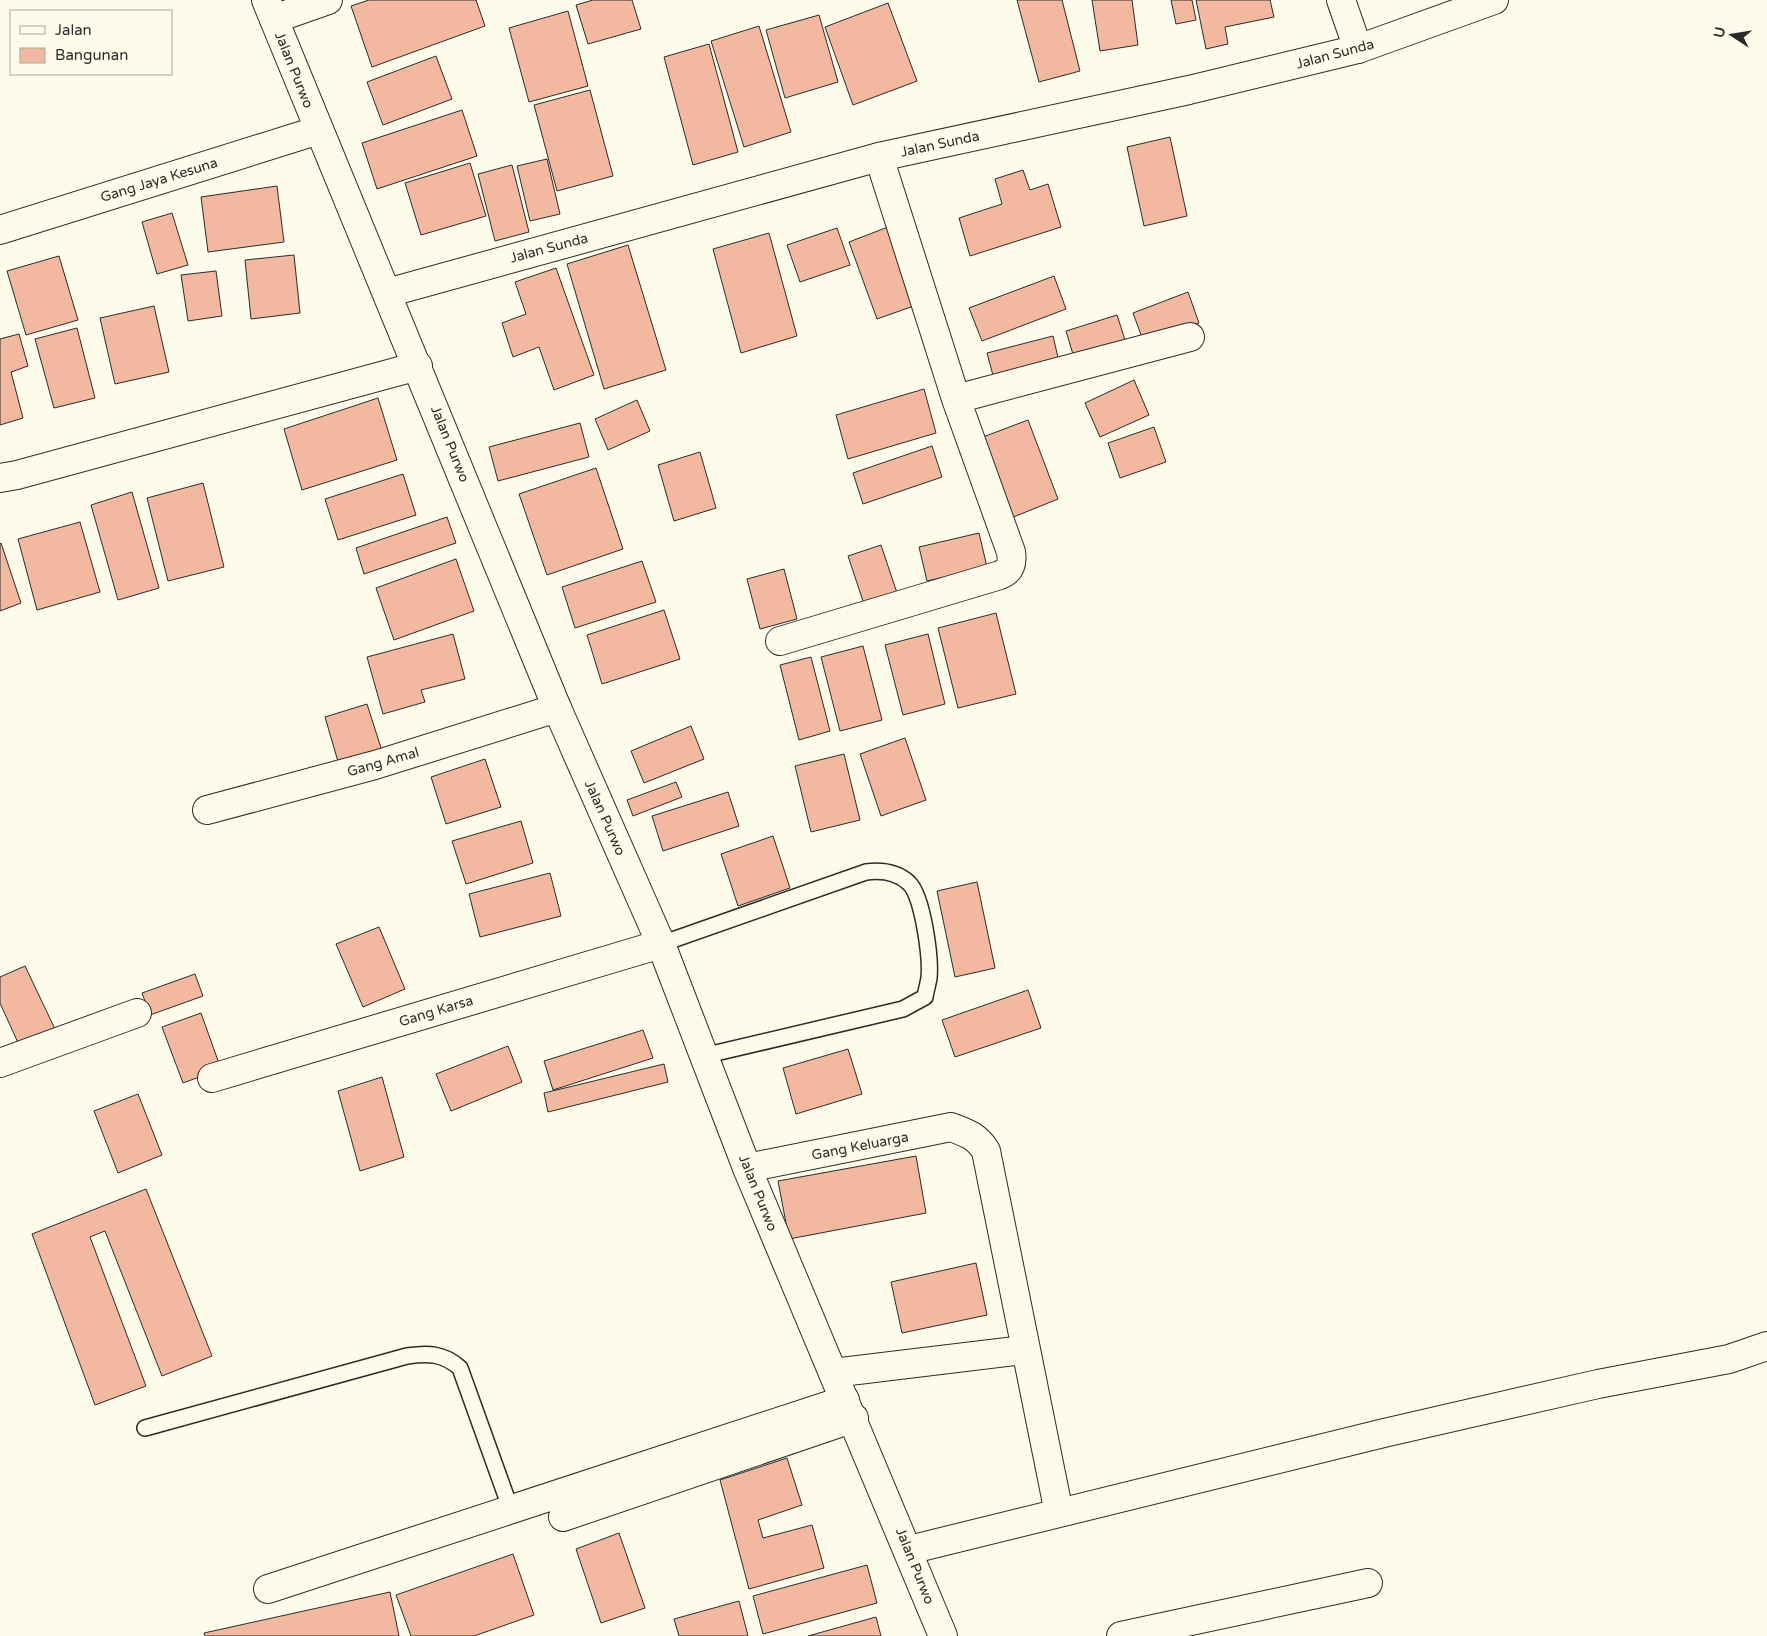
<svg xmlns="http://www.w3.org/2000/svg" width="1767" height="1636" font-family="'Varela Round',sans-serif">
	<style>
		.building { fill: #f2b8a0; stroke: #2b2b2b }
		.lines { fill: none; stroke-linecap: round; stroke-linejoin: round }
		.lane-casing { stroke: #2b2b2b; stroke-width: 18 }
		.street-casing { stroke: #2b2b2b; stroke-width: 30 }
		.secondary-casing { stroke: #2b2b2b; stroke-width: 30 }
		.lane { stroke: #fdfbea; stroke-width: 15 }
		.street { stroke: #fdfbea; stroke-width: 28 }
		.secondary { stroke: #fdfbea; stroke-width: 28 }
		.labels { text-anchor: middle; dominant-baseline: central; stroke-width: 4; stroke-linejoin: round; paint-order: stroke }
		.street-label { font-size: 14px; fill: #2b2b2b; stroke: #fdfbea }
	</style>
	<rect width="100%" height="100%" fill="#fdfbea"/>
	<path class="building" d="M369,0H476L485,26L372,67L351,6Z
		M593,0H632L641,29L588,44L576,5Z
		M1017,0H1062L1080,71L1039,82Z
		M1092,0H1132L1138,45L1100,51Z
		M1171,0H1192L1196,20L1176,24Z
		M1196,0H1270L1274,17L1225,27L1228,44L1206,49Z
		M888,3L917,81L853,105L825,27Z
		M568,11L588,86L529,102L509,28Z
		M819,15L838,82L785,98L766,30Z
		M759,26L791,132L744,147L711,41Z
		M709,44L738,152L693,165L664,57Z
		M436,56L452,99L383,125L367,82Z
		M590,90L613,176L557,191L534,105Z
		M462,110L477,156L377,189L362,143Z
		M1170,137L1187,216L1144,226L1127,147Z
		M547,159L560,214L530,221L517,166Z
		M470,163L486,216L421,235L405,183Z
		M512,165L529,232L495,241L478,174Z
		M1023,170L1030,190L1048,184L1061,227L970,256L959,218L1002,204L995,179Z
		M277,186L284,242L208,252L201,197Z
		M172,213L188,265L157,274L142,222Z
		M893,225L922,303L877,319L849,242Z
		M837,228L850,265L800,282L787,245Z
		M769,233L797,336L741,353L713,249Z
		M628,245L666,370L604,389L567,264Z
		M294,255L300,313L251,319L245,260Z
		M59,256L78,320L26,335L7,271Z
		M556,268L594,375L554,390L539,347L513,357L502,323L526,314L515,282Z
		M216,271L222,316L188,321L181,275Z
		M1054,276L1066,309L982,341L969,308Z
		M1188,292L1199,323L1144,343L1133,313Z
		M154,306L169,372L115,384L100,318Z
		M1117,315L1127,346L1075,361L1066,331Z
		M77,328L95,398L54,408L35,339Z
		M19,334L28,366L11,372L23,418L0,425V339Z
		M1053,336L1060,366L995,383L987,353Z
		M1134,380L1149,415L1100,437L1085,403Z
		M924,389L936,433L848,459L836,415Z
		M378,398L397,460L302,490L284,429Z
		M637,400L650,431L608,450L595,419Z
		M1028,420L1058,499L1006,520L975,440Z
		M580,423L589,457L498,481L489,447Z
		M1154,427L1166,462L1120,478L1108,443Z
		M932,446L942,477L863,504L853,473Z
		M700,452L716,508L674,521L658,465Z
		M596,468L623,549L547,575L519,494Z
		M403,474L416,515L338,540L325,499Z
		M203,483L224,567L168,581L147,498Z
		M132,492L159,588L118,600L91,505Z
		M447,517L456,543L364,574L356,548Z
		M80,522L100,592L37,610L18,539Z
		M979,533L987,567L927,581L919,547Z
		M1,543L21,603L0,611V544Z
		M881,545L900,602L867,613L848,556Z
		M456,559L474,611L394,640L376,588Z
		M642,561L656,602L575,628L562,587Z
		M784,569L797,619L760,629L747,579Z
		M664,610L680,659L602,684L587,635Z
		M996,613L1016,694L958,708L938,628Z
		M453,634L465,679L421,690L425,702L383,714L367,657Z
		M928,634L945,704L903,715L885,645Z
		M863,646L882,720L840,731L821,657Z
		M811,657L830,731L799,740L780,665Z
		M367,704L382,751L339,765L325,717Z
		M691,726L704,759L644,783L631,751Z
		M905,738L926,800L881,816L860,754Z
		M844,754L860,820L811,832L795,766Z
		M485,759L501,807L446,824L431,777Z
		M676,782L682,797L633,816L627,800Z
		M728,792L739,826L663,851L652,816Z
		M521,821L533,863L466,884L452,841Z
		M773,836L790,888L738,906L721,854Z
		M550,873L561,916L480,937L469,894Z
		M977,882L995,968L955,977L937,891Z
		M379,927L405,989L363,1007L336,944Z
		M25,966L55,1029L19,1045L0,1003V977Z
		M195,974L203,996L150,1015L142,993Z
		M1028,990L1041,1028L955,1057L942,1020Z
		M201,1013L221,1069L183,1083L162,1027Z
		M643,1030L653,1058L553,1090L544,1061Z
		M508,1046L522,1082L451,1111L436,1074Z
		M848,1049L862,1094L796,1114L783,1068Z
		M664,1064L668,1082L548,1112L544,1093Z
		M382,1077L404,1157L360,1171L338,1091Z
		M138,1094L162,1155L118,1173L94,1111Z
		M916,1156L926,1213L789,1239L778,1181Z
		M146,1189L212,1356L162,1376L105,1231L90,1237L146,1386L95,1405L32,1234Z
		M976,1263L987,1315L902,1333L891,1282Z
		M787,1458L802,1505L758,1520L763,1538L812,1525L824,1568L749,1589L720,1480Z
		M619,1533L645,1608L601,1623L576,1549Z
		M513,1554L534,1615L474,1636H411L396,1595Z
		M867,1565L877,1603L763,1634L753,1596Z
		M390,1592L399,1636H205L204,1633Z
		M739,1601L748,1636H679L674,1619Z
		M876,1617L881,1636H808Z"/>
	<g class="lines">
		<defs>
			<path id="lane" d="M661,944L866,872C881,870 897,872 909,883C923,897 931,958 929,978C928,984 926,991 925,997L903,1009L703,1056
				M145,1428L407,1356C428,1353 443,1353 460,1368L511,1510"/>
			<path id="street" d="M1341,0L1358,49
				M274,19L328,0
				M879,157L956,399L1190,337
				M0,230L319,130
				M0,478L17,475L418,366
				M780,641L997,576C1010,572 1013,565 1011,552L956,399
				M207,810L375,765L557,708
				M0,1063L137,1013
				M212,1078L661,944
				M747,1168L951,1127C967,1133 977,1136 986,1151L1059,1513
				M833,1373L1024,1350
				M563,1517L854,1418
				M909,1550L1384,1433L1598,1384L1729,1359L1767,1346
				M268,1589L845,1400
				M1121,1636L1368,1583"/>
			<path id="secondary" d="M266,0L557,708L661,944L747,1168L943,1636
				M387,293L879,157L1189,90L1358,49L1494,0"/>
		</defs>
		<use href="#lane" class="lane-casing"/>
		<use href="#street" class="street-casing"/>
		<use href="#secondary" class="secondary-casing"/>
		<use href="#lane" class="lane"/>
		<use href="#street" class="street"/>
		<use href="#secondary" class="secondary"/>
	</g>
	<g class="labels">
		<g class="street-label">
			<text transform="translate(1335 54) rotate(-15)">Jalan Sunda</text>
			<text transform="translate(294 70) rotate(68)">Jalan Purwo</text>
			<text transform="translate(940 144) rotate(-12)">Jalan Sunda</text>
			<text transform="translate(159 180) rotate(-17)">Gang Jaya Kesuna</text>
			<text transform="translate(549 248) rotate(-15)">Jalan Sunda</text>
			<text transform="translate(450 444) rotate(68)">Jalan Purwo</text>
			<text transform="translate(383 762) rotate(-16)">Gang Amal</text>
			<text transform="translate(605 818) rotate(66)">Jalan Purwo</text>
			<text transform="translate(436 1011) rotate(-17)">Gang Karsa</text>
			<text transform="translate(860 1146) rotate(-11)">Gang Keluarga</text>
			<text transform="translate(758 1193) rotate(68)">Jalan Purwo</text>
			<text transform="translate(915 1566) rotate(68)">Jalan Purwo</text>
		</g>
	</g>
	<rect x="10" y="10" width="162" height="65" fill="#fdfbea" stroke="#a9a89e"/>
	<rect x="20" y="26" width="25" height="8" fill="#fdfbea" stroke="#a9a89e"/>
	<text x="55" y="35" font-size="15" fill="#2b2b2b">Jalan</text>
	<rect x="20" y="48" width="25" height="15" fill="#f2b8a0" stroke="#a9a89e"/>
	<text x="55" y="60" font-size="15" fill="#2b2b2b">Bangunan</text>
	<g transform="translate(1732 35) rotate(282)" stroke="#fdfbea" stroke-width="4" paint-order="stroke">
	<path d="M0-4L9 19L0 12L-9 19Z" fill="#2b2b2b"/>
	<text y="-8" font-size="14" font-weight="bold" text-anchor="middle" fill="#2b2b2b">U</text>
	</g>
</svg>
